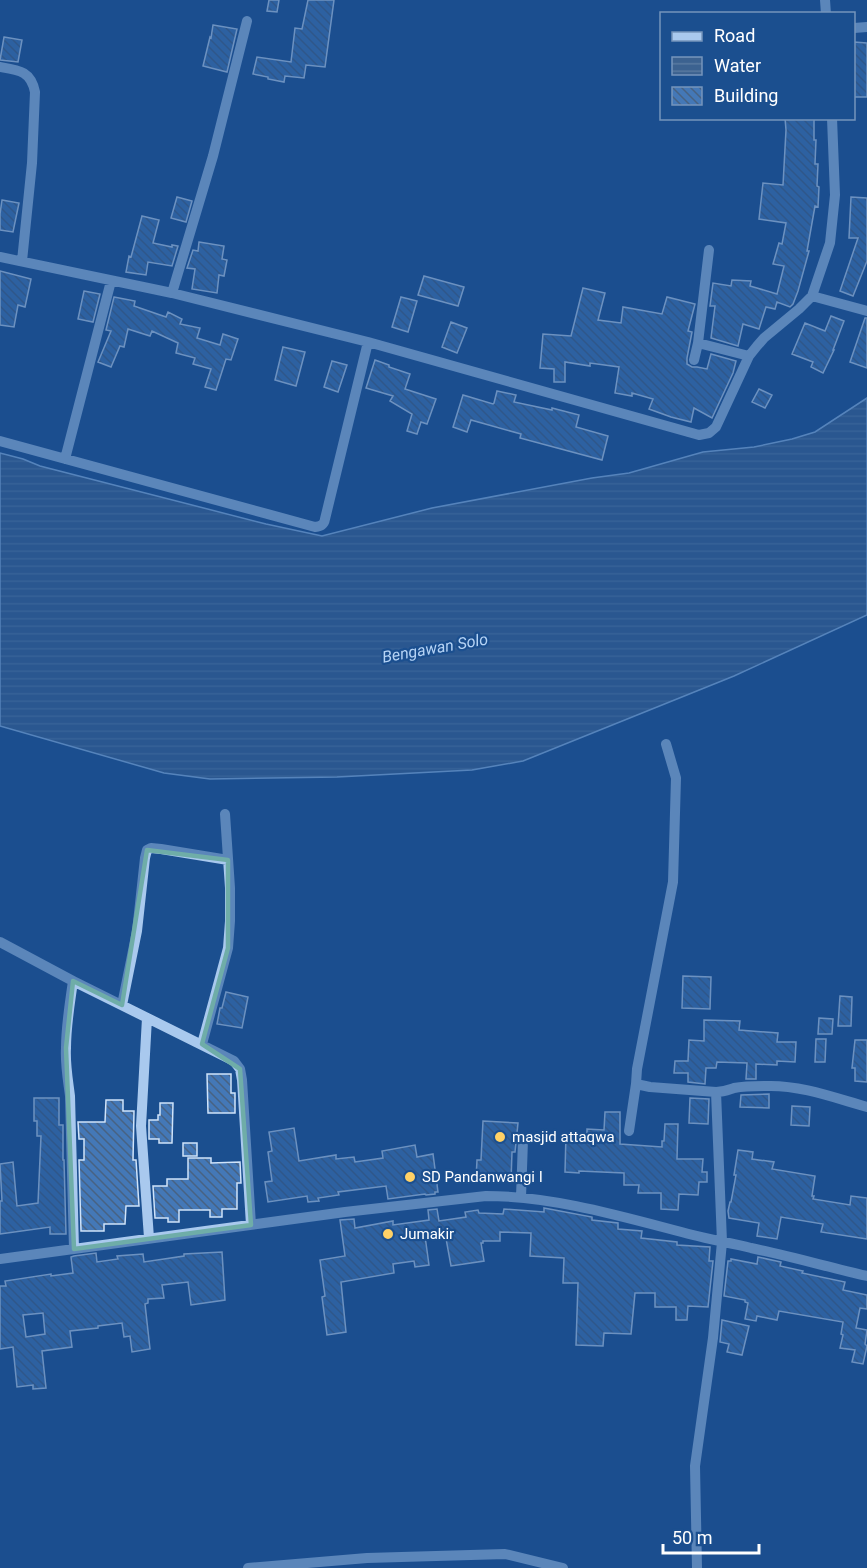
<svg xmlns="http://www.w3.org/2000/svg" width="867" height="1568" font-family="Roboto,sans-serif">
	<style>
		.water { fill: url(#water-rules); stroke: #9cc4f0; stroke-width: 1.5 }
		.building { fill: url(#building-back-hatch); stroke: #cfe3fa; stroke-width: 1.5; fill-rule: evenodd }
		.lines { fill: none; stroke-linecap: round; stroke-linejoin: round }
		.minor { stroke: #a9c9ee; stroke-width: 10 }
		.marked { fill: none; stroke: #6fada8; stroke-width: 4.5; stroke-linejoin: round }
		.poi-dot { fill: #ffd166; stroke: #1b4f8f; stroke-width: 2 }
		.labels { text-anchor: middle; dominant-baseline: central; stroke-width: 4.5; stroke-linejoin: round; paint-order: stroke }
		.poi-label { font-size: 15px; fill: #fff; stroke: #1b4f8f; text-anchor: start }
		.water-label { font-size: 16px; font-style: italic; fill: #b5d3f5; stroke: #1b4f8f }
	</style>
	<defs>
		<pattern id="water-rules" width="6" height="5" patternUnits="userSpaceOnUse" patternTransform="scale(1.5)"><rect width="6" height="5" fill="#3c6290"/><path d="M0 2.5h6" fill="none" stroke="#597aa1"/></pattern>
		<pattern id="building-back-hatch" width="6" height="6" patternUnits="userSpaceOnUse" patternTransform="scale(1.5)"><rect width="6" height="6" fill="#4478b7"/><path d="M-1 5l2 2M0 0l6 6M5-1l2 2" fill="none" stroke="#486282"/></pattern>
	</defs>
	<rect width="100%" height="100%" fill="#1b4f8f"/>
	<path class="water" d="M867,398V615L734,676L523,761L472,770L337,777L210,779L164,773L0,726V453L23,459L40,466L266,524L322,536L432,508L592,478L629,473L703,452L754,447L792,439L815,432Z"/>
	<path class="building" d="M269,0H279L277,12L267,11Z
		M308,0H334L325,67L306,65L304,78L285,76L284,82L268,79V77L253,74L257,57L291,62L295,28L302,29Z
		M213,25L237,29L227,72L203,66L210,37L211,38Z
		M4,37L22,40L18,62L0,60Z
		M854,42L867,43V97H854Z
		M785,118H814V140H816L815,164H818L817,186L819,187L818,207L815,206L807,251H809L798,291L793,304L790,307L777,302L775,309L766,307L759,329L743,324L738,346L711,338L715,306H710L713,283L731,286L732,280L751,281L750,286L777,294L784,266L773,264L779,243L782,244L786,223L759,219L763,183L783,185L786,130Z
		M177,197L192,201L186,222L171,218Z
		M851,197L867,198V261L853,296L840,291L858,238H849Z
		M2,200L19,203L13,232L0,230V214Z
		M142,216L159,220L153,243L172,247V245L178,246L172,266L148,262L146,275L126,272L129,256L131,257Z
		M199,242L224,246L222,259L227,260L224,276L219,275L217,293L192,289L195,269L187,268L193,250L198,251Z
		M0,271L31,279L25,307L18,305L14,327L0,325Z
		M424,276L464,287L458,306L418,295Z
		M583,288L605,293L598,320L621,323L623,307L662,314L667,297L695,304L688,331L692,332L687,358V364L692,367H697L707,369L711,354L736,361L733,373L712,418L694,408L691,422L671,417L649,409L653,399L632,393V396L615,393L619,367L590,363V366L565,362V382H554V369L540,368L543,334L571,336Z
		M84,291L100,294L93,322L78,319Z
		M114,297L135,301L134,306L166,317L168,312L182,319L180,324L200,328L197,338L220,345L223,334L238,339L231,360L226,359L216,390L205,387L211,369L193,364L195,358L176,353L178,343L152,331L150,336L128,329L124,347L120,346L111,367L98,362L111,331L106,330Z
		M401,297L417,301L408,332L392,327Z
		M831,316L844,321L833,350H834L823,373L811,367L813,362L792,354L805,323L825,331Z
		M865,318H867V368L850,362Z
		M451,322L467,328L457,353L442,347Z
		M283,347L305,352L296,386L275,380Z
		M375,360L389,365V367L410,374L405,389L436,399L427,424L421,422L417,434L407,431L412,414L390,401L393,396L366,388Z
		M332,361L347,365L338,392L324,387Z
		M759,389L772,395L765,408L752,402Z
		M497,391L516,395L514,402L552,410V408L579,415L576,427L608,436L602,460L520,438L521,434L471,420L467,432L453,427L463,395L493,404L494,403Z
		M683,976L711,977L710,1009L682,1008Z
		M226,992L248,997L242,1028L217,1024L220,1008H222Z
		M840,996L852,997L851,1026H838Z
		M819,1018L833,1019L832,1034H818Z
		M704,1020L740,1021L739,1030L778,1033L777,1042H796L795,1062L777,1061V1065L756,1064V1079H746L747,1063L717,1062L716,1068H706L705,1084L688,1082V1073H674L675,1061H688L689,1040L704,1041Z
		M816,1039H826L825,1062H815Z
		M855,1040H867V1082L855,1081V1068H852Z
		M207,1074H231V1093H235V1113H208Z
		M769,1094V1108L740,1107L741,1095Z
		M34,1098H59V1125H63V1160H64L66,1234H50V1227L0,1234V1201H2L0,1164L13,1162L17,1206L38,1203L41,1136H37V1121H34Z
		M690,1098L709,1099L708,1124L689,1123Z
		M106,1100H123V1111H134L133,1160H136L139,1206H126L125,1224H104V1231H81L79,1160H84V1139H79L78,1122H105Z
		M160,1103H173L172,1143H159V1139H149V1120H158V1115H160Z
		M792,1106L810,1107L809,1126L791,1125Z
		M605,1112H620V1144L662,1147V1141H664L665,1124H678L677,1159H703L702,1172H707V1182H699L698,1195L679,1194L678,1210L661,1209V1193H638L639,1185H624V1173L579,1171V1173L565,1172L566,1134L587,1135V1129L604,1130Z
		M483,1121L518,1123L515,1152H512L511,1181L476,1179L477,1160H481Z
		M294,1128L299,1161L336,1155V1159L354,1157L355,1162L383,1158L382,1151L415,1145L417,1157L433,1154L438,1192H435V1194L426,1195L425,1194L388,1199L386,1186L338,1192L339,1195L318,1198L319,1201L308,1202L307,1196L268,1202L265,1182L272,1181L268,1152L272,1151L269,1132Z
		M183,1143H197V1156H183Z
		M738,1150L753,1152L752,1159L774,1162L772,1169L815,1176L812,1196H814L813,1199L850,1205L851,1196L867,1198V1239L821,1232L823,1224L781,1217L777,1239L757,1236L759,1223L729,1218L728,1211L730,1202H731L736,1175H734Z
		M188,1158H211V1163L240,1162L241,1183H237V1209H222V1217H210V1210H179V1222H168V1218H155L153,1186H167V1179H188Z
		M544,1208L592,1217V1220L618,1223V1229L642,1231L641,1238L677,1242V1245L710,1247L709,1261H713L708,1307L688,1306L687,1320H676V1307H655V1293H635L631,1334L604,1333L603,1346L576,1345L578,1283H563L564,1258L530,1256L531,1233L500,1232V1241H483V1243H481L484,1261L451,1266L445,1233L425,1236L429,1265L415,1267L414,1261L393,1264L394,1273L341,1282L346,1332L327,1335L322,1297L325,1296L320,1260L345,1256L340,1220L354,1219L355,1228L393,1221V1225L429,1220L428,1210L437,1209L439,1221L466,1217L465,1212L478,1210L479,1213L503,1214L504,1209L544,1212Z
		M222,1252L225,1300L191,1305L188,1282L162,1285L164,1298L148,1299V1303L145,1304L150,1349L132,1352L130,1336L124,1337L122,1323L98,1326V1328L70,1331L72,1347L42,1351L46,1388L33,1389V1385L17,1387L13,1347L0,1349V1286H6L5,1281L51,1274V1276L73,1273L71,1257L74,1256L96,1253L97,1262L118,1259L117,1256L143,1254L144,1262L184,1256V1254ZM43,1313L45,1334L26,1337L23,1315Z
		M758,1257L781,1262L780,1266L803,1271L802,1273L845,1282L843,1290L867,1295V1309L860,1308L856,1328L867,1330L865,1344L867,1346L863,1364L852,1362L855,1350L840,1348L843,1335L841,1334L843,1322L779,1311L777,1320L757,1316L756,1321L745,1319L748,1303L745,1302V1300L724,1296L728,1261H731V1259L757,1264Z
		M722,1320L749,1326L742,1355L727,1352L729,1344L720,1342Z"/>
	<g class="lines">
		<path class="minor" d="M825,0L826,14
			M854,28L867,27
			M0,67C19,70 31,71 35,92L32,163L22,261
			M0,257L172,293L368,342L699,435L709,433L716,427L749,356L757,346L764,338L799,309L812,296L830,243L835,195L832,118
			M172,293L213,156L247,21
			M812,296L867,311
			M698,343L709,250
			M694,360L698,343L749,356
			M0,441L315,527C321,526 324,525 325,519L368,342
			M65,459L111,281
			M666,744L676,778L673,882L637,1069L636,1084L650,1087L716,1092
			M0,942L73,981L234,1061L240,1069L242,1080L251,1225
			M73,981C70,1003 66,1025 66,1048C65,1064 68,1080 70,1096L74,1249
			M122,1005L137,931L145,858L147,850L151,848L161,849L228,860
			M147,1018L141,1126L149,1238
			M202,1044L228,948L230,921V888L225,814
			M629,1131L636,1084
			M521,1197L523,1140
			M0,1259L345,1212L486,1196C555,1196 627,1218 693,1235C712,1240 732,1243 751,1248C790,1256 828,1267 867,1276
			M248,1568L367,1558L505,1554L563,1568
			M697,1568L695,1466L713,1338L722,1242L716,1092C724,1092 728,1090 734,1088C745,1086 756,1086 767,1086C801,1085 835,1098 867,1107"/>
	</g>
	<path d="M0 0H867V1568H0ZM147,850L228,860V948L202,1044L240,1069L251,1225L74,1249L66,1048L73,981L122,1005Z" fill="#1b4f8f" fill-opacity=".55" fill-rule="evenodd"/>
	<path class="marked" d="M147,850L228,860V948L202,1044L240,1069L251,1225L74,1249L66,1048L73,981L122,1005Z"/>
	<g class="poi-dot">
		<circle cx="500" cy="1137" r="6"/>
		<circle cx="410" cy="1177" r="6"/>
		<circle cx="388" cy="1234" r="6"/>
	</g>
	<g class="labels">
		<g class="poi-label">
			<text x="512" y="1137">masjid attaqwa</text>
			<text x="422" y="1177">SD Pandanwangi I</text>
			<text x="400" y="1234">Jumakir</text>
		</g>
		<g class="water-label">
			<text transform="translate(435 648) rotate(-10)">Bengawan Solo</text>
		</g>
	</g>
	<rect x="660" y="12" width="195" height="108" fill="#1b4f8f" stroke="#7695bc" stroke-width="1.5"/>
	<rect x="672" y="32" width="30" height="9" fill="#a9c9ee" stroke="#7695bc" stroke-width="1.5"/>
	<text x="714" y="42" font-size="18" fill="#ffffff">Road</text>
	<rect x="672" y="57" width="30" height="18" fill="url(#water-rules)" stroke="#7695bc" stroke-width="1.5"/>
	<text x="714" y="72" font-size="18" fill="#ffffff">Water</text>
	<rect x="672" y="87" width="30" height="18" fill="url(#building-back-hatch)" stroke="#7695bc" stroke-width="1.5"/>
	<text x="714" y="102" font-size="18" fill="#ffffff">Building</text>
	<path d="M663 1544v9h96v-9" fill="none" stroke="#ffffff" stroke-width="3"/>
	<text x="672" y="1544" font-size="18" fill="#ffffff" stroke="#1b4f8f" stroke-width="4.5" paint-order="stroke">50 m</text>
</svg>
